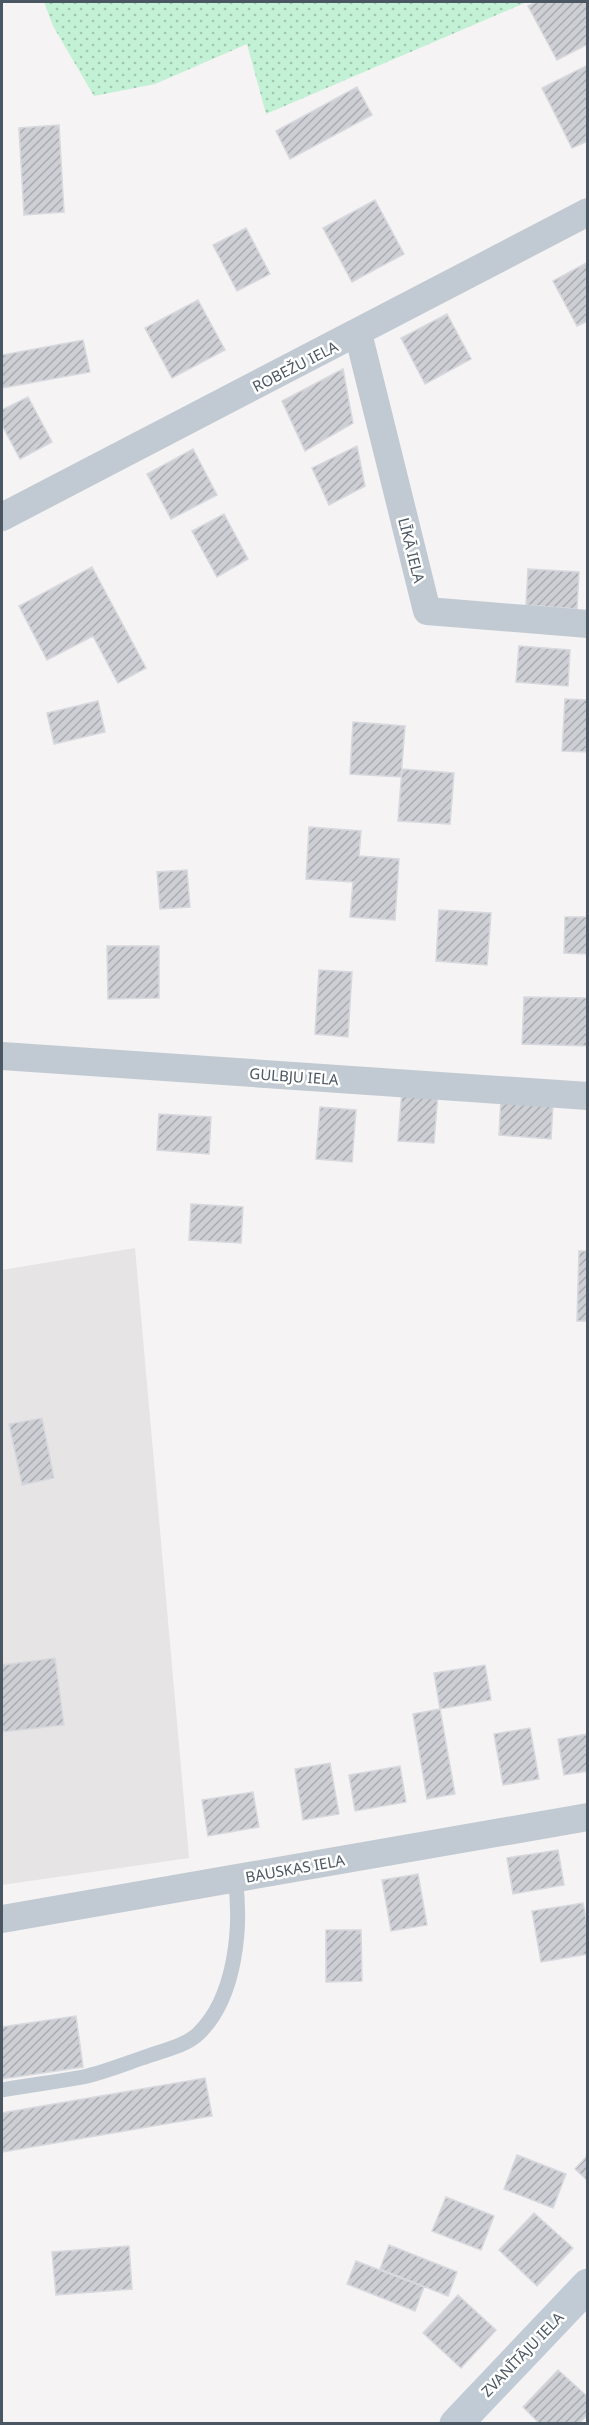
<svg xmlns="http://www.w3.org/2000/svg" width="589" height="2425" font-family="'Noto Sans',sans-serif">
	<style>
		.education { fill: #e6e4e5 }
		.grass { fill: url(#grass-dots) }
		.building { fill: url(#building-hatch); stroke: #d7d9de; stroke-width: 1.5 }
		.lines { fill: none; stroke-linecap: round; stroke-linejoin: round }
		.lane { stroke: #c1cad2; stroke-width: 15 }
		.street { stroke: #c1cad2; stroke-width: 28 }
		.secondary { stroke: #c1cbd6; stroke-width: 33 }
		.labels { text-anchor: middle; dominant-baseline: central; stroke-width: 5; stroke-linejoin: round; paint-order: stroke }
		.street-label { font-size: 15px; fill: #4a5661; stroke: #fff }
	</style>
	<defs>
		<pattern id="grass-dots" width="8" height="8" patternUnits="userSpaceOnUse" patternTransform="scale(1.5)"><rect width="8" height="8" fill="#c3f1d5"/><path d="M2 2h.1M6 6h.1" fill="none" stroke="#a0c6b0" stroke-width="1.8" stroke-linecap="round"/></pattern>
		<pattern id="building-hatch" width="6" height="6" patternUnits="userSpaceOnUse" patternTransform="scale(1.5)"><rect width="6" height="6" fill="#cdcfd5"/><path d="M-1 1l2-2M0 6l6-6M5 7l2-2" fill="none" stroke="#a8abb0"/></pattern>
	</defs>
	<rect width="100%" height="100%" fill="#f5f3f3"/>
	<path class="education" d="M135,1248L189,1858L2,1885V1270Z"/>
	<path class="grass" d="M44,2H527L266,114L247,44L155,84L94,96L53,26Z"/>
	<path class="building" d="M536,2H588V44L557,60L528,6Z
		M588,65V141L572,148L542,88Z
		M357,87L372,115L290,159L276,131Z
		M59,125L64,212L24,215L19,128Z
		M375,200L404,254L352,282L323,228Z
		M246,228L270,274L237,291L213,245Z
		M588,262V321L577,326L553,281Z
		M198,300L225,350L172,378L145,328Z
		M447,314L471,359L425,384L401,338Z
		M83,340L90,372L2,388V355Z
		M343,369L353,423L305,451L282,401Z
		M28,397L52,442L20,459L2,425V410Z
		M357,446L365,486L329,505L312,468Z
		M193,449L217,495L171,519L147,474Z
		M224,514L248,559L217,577L192,531Z
		M92,567L146,668L118,683L93,636L47,660L19,606Z
		M528,569L579,572L577,609L526,605Z
		M519,646L570,650L568,686L516,682Z
		M565,699L588,700V752L562,751Z
		M98,701L105,732L54,744L47,713Z
		M353,722L405,726L401,777L350,774Z
		M402,769L454,773L450,824L398,821Z
		M309,827L361,831L359,856L399,859L395,920L350,917L353,882L306,879Z
		M187,870L190,907L160,909L157,872Z
		M439,910L491,913L487,965L436,961Z
		M565,917H588V954L564,953Z
		M107,946H159V998L108,999Z
		M319,970L352,972L348,1037L315,1034Z
		M524,997L588,998V1046L522,1044Z
		M402,1089L438,1092L434,1143L398,1141Z
		M501,1099L553,1103L551,1139L499,1135Z
		M320,1107L356,1110L352,1162L316,1159Z
		M159,1114L211,1117L209,1154L157,1150Z
		M191,1204L243,1207L241,1243L189,1240Z
		M579,1251H588V1321H577Z
		M42,1418L54,1478L22,1485L9,1424Z
		M55,1658L64,1725L2,1732V1665Z
		M485,1665L491,1700L440,1709L434,1673Z
		M440,1709L455,1794L427,1799L413,1714Z
		M530,1728L539,1779L503,1785L494,1734Z
		M588,1734V1771L564,1775L558,1739Z
		M330,1763L339,1814L303,1820L295,1769Z
		M400,1766L406,1802L355,1811L349,1775Z
		M253,1792L259,1827L208,1836L202,1800Z
		M558,1850L564,1885L513,1894L507,1858Z
		M418,1874L427,1925L391,1931L382,1880Z
		M583,1903L588,1929V1954L541,1962L532,1911Z
		M326,1930H361L362,1981L326,1982Z
		M76,2016L83,2067L2,2079V2027Z
		M205,2078L212,2116L2,2152V2113Z
		M517,2155L566,2174L553,2208L504,2189Z
		M588,2155V2181L575,2169Z
		M446,2197L494,2216L481,2250L432,2231Z
		M534,2213L573,2248L537,2286L499,2250Z
		M389,2245L457,2272L448,2296L380,2269Z
		M129,2246L132,2289L56,2295L52,2252Z
		M356,2261L424,2287L415,2311L347,2284Z
		M458,2295L496,2330L461,2368L423,2333Z
		M558,2370L588,2397V2414L579,2424H540L523,2407Z"/>
	<g class="lines">
		<path class="lane" d="M2,2090C28,2085 56,2082 83,2077C105,2072 127,2063 148,2056C165,2050 185,2046 198,2034C236,1998 242,1926 235,1878"/>
		<path class="street" d="M358,333L427,611L588,624
			M2,517L588,212
			M2,1056L588,1096
			M2,1919L588,1817"/>
		<path class="secondary" d="M456,2424L588,2285"/>
	</g>
	<g class="labels">
		<g class="street-label">
			<text transform="translate(295 366) rotate(-27)">ROBEŽU IELA</text>
			<text transform="translate(412 550) rotate(76)">LĪKĀ IELA</text>
			<text transform="translate(294 1076) rotate(4)">GULBJU IELA</text>
			<text transform="translate(295 1868) rotate(-10)">BAUSKAS IELA</text>
			<text transform="translate(522 2354) rotate(-46)">ZVANĪTĀJU IELA</text>
		</g>
	</g>
	<rect width="589" height="2425" fill="none" stroke="#4a5661" stroke-width="6"/>
</svg>
